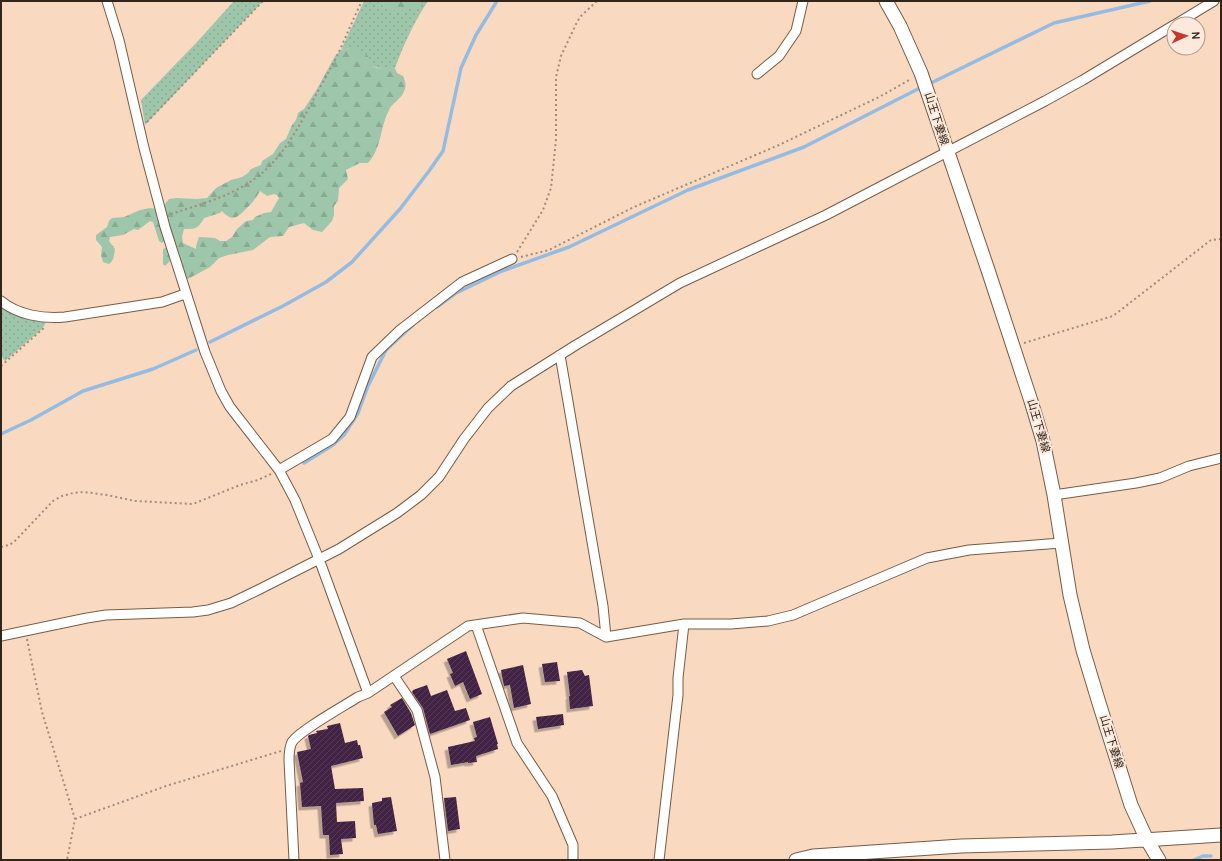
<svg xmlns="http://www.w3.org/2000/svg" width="1222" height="861" font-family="Overpass,'Noto Sans JP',sans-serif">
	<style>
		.green { fill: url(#green-dots) }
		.forest { fill: url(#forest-firs); fill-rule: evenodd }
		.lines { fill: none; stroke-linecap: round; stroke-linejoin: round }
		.stream { stroke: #94bce2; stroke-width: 3.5 }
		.building { fill: url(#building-hatch); filter: url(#shadow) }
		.street-casing { stroke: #785c47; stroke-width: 11 }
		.secondary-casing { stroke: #785c47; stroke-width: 15 }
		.path { stroke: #a38b7a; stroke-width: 2; stroke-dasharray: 2 3; stroke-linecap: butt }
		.street { stroke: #fff; stroke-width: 9 }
		.secondary { stroke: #fff; stroke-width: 13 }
		.labels { text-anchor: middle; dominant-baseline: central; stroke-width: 4; stroke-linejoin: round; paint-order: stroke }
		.street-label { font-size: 11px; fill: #31251c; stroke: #fde9db }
	</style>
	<defs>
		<pattern id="green-dots" width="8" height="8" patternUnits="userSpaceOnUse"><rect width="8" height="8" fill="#9dc6ab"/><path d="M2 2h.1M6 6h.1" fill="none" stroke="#88aa93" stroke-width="1.8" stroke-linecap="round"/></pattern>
		<pattern id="forest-firs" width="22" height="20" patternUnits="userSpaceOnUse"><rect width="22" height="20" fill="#9dc6ab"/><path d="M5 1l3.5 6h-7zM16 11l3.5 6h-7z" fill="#88aa93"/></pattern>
		<pattern id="building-hatch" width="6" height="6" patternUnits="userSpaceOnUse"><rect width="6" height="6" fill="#422344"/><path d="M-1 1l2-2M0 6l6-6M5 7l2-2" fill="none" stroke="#553a56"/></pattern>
		<filter id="shadow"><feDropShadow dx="-3.5" dy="3.5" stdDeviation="0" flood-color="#0004"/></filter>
	</defs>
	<rect width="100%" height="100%" fill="#fad9c1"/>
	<path class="green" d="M234,1H263L145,125L141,100L197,42Z
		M364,1H378L384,6L423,3V1H428C414,22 404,44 395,68H380L371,66L350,48L341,50Z
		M4,307L47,321L42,329L5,361L1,356V310Z"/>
	<path class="forest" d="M378,1H423V3C405,11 394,16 378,1Z
		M350,48H357L369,57V63C376,72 386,66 395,68L397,73L403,76C405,81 407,86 404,91C402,98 394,102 390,108C380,126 382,148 368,163H360L346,170L348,179L339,188L338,201L334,206V215L332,221L322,232L313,230L304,223L289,227L283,236L270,237L253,250L228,255L219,258L210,267L188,279L181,277L171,260L165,266L163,264V249L167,247L166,240L162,243L159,241L153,222L150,221L138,230L134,229L123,235L110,237L109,241L115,249C114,255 114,261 109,264L103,262L101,255L102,247L96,240V235L107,227L109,221L112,218L124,217L140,210L150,208L163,210L165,204L169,199L176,198L197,199L207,198L216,188L231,180L242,177L247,174L251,169L261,165L262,161L273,154L280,143L286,139L292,125L296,120L298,113L304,109L317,89L335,56L341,50ZM260,191L267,196L274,194L277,195L279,198L271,212L264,213L255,217L253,220L246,221L237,229L232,237L226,241H220L215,238L199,237L196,246V249L183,243L182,237L184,229C196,229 198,229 204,218L220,213L222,211C234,224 238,216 248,207C253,202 256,198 260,191Z"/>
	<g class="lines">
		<path class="stream" d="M933,82L1054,23L1150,1
			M437,307L456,293L502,271L569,247L688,190L804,147L918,89
			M210,342L283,306L326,282L352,262L400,209L429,171L443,151L461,68L476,35L497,1
			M1,434L31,420L83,391L153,369L196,350
			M304,463L333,445L344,435L358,413L368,386L386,350L413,325
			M1194,860L1203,856H1211"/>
	</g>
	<path class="building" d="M466,651L482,694L470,699L463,682L455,686L450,674L453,673L447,659Z
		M557,662L560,681L545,682L542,664Z
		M523,665L531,704L514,708L510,685L504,686L501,670Z
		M582,670L585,676L589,675L593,706L570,709L569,696H570L567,672Z
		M427,685L431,696L447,690L455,711L466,708L470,720L430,734L423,708L412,692L413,690Z
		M402,698L411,713L415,725L398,736L384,712L392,707L390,705Z
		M563,714L564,725L538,729L536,717Z
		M490,717L498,744H497L498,749L476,756L477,762L468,763V762L451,765L448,747L475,741L474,738L477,737L473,722Z
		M340,723L345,743L357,740L358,745H360L363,758L331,766L335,789L363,788L364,801L336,803L337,822L355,821L356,838L341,839L343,854L330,855L329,835H323L321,806L302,807L300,783L303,782L297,752L311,749L308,736L309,735L317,733L316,731L328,729L327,726Z
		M391,797L397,831L378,834L376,825H374L372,803L382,801V798Z
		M456,797L460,829L448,831L444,798Z"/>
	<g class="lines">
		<defs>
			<path id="street" d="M107,1L119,40L144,148L165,227L205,352L221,391L230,407L279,470L295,500L319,559L368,693
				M1176,24L1214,1
				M757,74L779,56L796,31L803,1
				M1,301C18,315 43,319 65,317L162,302L185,294
				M560,355L603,606L606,637
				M279,470L332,439L350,417L372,357L400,330L462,282L512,259
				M1054,495L1136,483L1160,478L1189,466L1221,458
				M476,625L517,743L552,796L573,845V860
				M1,636L87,618L106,615L193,612L208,610L231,603L260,589L339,549L397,513L421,495L439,477L464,439L488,408L511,386L576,345L680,283L826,215L1045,101L1083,80L1174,25
				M394,676L417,710L435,777L445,860
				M294,860L289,760C289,754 289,748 292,742C299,731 344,706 358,697L368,693L468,626L523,618L580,623L606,637L684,624H731L768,621L793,615L927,558L969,550L1061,543
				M659,860L678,695V678L684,624"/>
			<path id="secondary" d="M886,1L900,26L921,73L988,270L1031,401L1043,441L1054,495L1070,595L1083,650L1099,703L1131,805L1147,840L1159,860
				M796,860L813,856L961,846L1112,842L1221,835"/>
		</defs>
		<use href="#street" class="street-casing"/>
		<use href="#secondary" class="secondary-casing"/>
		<path class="path" d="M147,122L263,1
			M171,214C195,206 225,198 247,184C279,164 295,134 312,102C319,89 327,75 334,62C344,42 352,21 362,1
			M517,252L543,210L551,188L556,139V77L561,56L577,22L581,16L597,1
			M521,257L549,250L634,207L779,145L881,96L911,79
			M1024,343L1113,316L1211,240L1221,239
			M1,366L45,327
			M1,547L9,545L14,542L53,501L62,496L73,493L84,492L107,495L135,501L193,504L240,485L258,480L271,474
			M27,639L42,712L75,819L67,860
			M75,819L166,786L281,751"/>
		<use href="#street" class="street"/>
		<use href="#secondary" class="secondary"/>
	</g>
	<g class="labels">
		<g class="street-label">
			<text transform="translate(936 119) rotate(72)">山王下妻線</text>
			<text transform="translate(1038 426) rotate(74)">山王下妻線</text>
			<text transform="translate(1111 742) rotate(73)">山王下妻線</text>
		</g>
	</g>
	<rect width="1222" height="861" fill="none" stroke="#31251c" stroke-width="4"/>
	<g transform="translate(1186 36) rotate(87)"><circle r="19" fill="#fde9db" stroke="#ab9b8f"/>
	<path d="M0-3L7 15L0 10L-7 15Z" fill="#c5372c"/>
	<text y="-6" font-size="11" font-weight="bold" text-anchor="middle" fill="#31251c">N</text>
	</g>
</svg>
